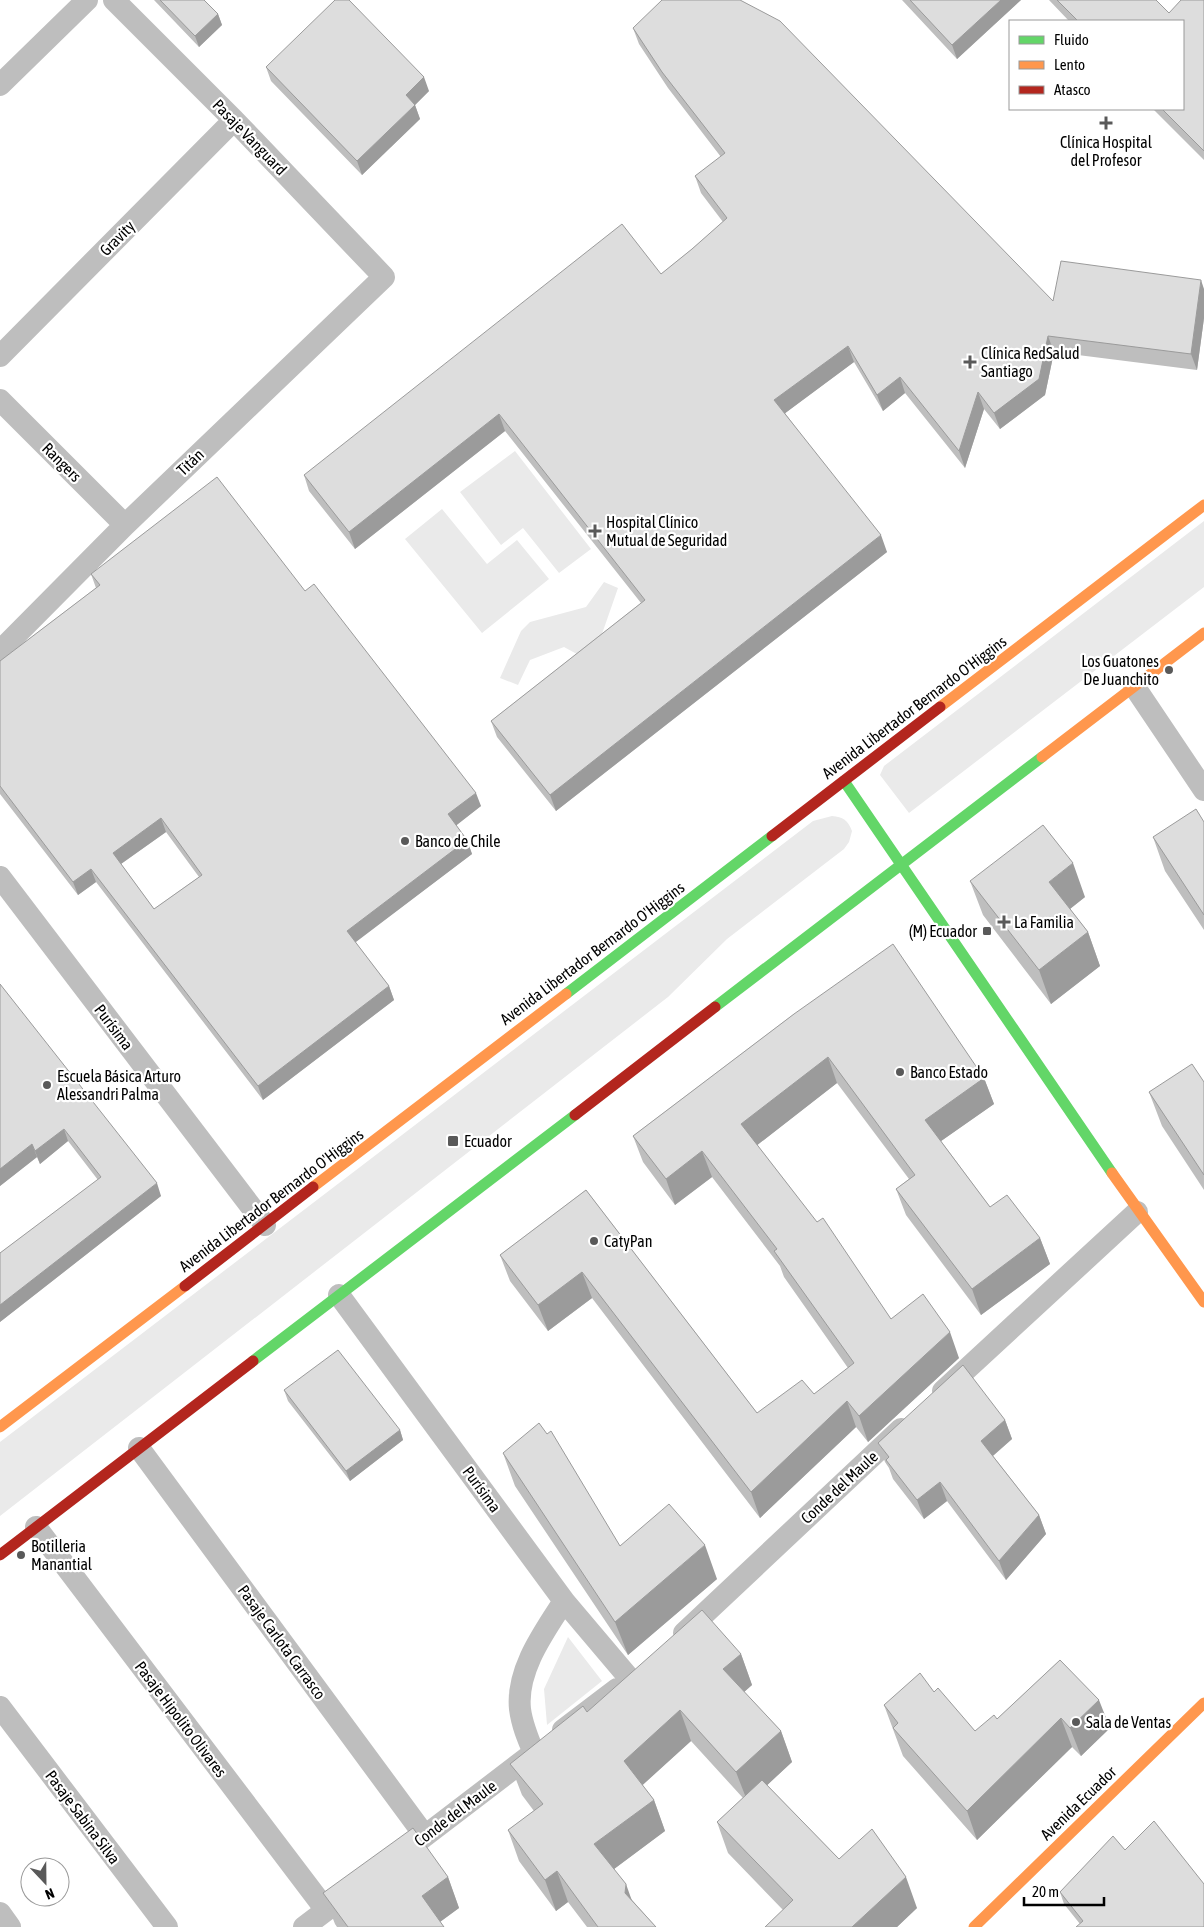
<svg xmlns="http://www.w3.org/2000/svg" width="1204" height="1927" font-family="'Asap Condensed',sans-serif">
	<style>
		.green { fill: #eaeaea }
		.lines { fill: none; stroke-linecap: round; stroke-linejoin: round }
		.street { stroke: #bebebe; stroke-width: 22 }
		.fast { stroke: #63d668; stroke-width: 11 }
		.slow { stroke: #ff974d; stroke-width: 11 }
		.jam { stroke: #b3261e; stroke-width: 11 }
		.wall { fill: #bebebe; fill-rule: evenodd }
		.shaded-wall { fill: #9b9b9b }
		.building { fill: #ddd; stroke: #9b9b9b; fill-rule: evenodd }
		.poi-dot { fill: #595959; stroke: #fff; stroke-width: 2 }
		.labels { text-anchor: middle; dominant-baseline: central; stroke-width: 4.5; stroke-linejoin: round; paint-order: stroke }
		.street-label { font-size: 16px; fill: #000; stroke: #fff }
		.poi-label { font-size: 16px; fill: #000; stroke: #fff; text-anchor: start }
	</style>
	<rect width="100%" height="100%" fill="#fff"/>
	<path class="green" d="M515,451L591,549L559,573L523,528L501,545L460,492Z
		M442,509L487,564L517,540L549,579L482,633L405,539Z
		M1204,521V587L909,813L880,775L884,766Z
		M604,582L618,588L595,654L586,659L564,647L530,660L518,685L500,678L521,631L530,622L586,607Z
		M832,816C843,817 848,820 852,831L849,842L844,849L727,939L668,997L0,1516V1442L813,821Z
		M568,1637L602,1681L547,1725L544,1689Z"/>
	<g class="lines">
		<path class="street" d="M0,85L87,0
			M0,356L234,120
			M0,400L125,525
			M0,651L125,525L384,277L234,120L114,0
			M1134,686L1204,790
			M0,877L265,1225
			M339,1295L564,1601L630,1679
			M943,1391L1137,1212
			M139,1448L425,1836
			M36,1527L326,1910
			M684,1633L901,1429
			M0,1707L167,1927
			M563,1730L617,1689
			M534,1753C528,1739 522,1725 520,1709C516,1670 544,1632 564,1601
			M396,1858L536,1751
			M0,1913L10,1927
			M304,1927L353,1890"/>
		<path class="fast" d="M844,781L1112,1173
			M566,994L772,836
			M715,1007L1042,757
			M253,1361L575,1115"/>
		<path class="slow" d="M940,707L1204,505
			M1042,757L1204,633
			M1112,1173L1204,1302
			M313,1187L566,994
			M0,1427L185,1286
			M974,1927L1204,1703"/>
		<path class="jam" d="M772,836L940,707
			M575,1115L715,1007
			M185,1286L313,1187
			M0,1555L253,1361"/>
	</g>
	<path class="wall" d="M154,0H204L218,14L222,25L199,47Z
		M902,0H1021L957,59Z
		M1049,0H1156L1169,13L1204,0V160L1153,109H1183V21H1069Z
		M633,28L1053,301L1204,289V318L1197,370L1054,352L1045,395L1000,429L984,409L965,468L905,393L883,411L854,362L785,413L887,552L556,811L497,737L491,721L641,603L505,431L355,549L309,491L304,475L661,274L692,249L723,222L701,193L695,176L721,157L668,88L639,44Z
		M266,67L429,91L415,105L420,119L362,175L271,81Z
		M91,574L305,591L481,806L456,825L467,840L472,854L355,942L389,986L394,1000L263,1100L96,882L78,895L0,794V661L96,588ZM166,832L199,877L154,909L121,864Z
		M1204,822V930L1165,871L1153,837Z
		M970,881L1085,897L1070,909L1088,932L1100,966L1051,1004L983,915Z
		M0,984L161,1196L0,1322V1253L98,1180L68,1141L40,1164L37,1157L0,1186Z
		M794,1014L984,1078L994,1104L941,1141L990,1207L1040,1238L1050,1264L981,1315L906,1215L896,1189L909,1179L837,1083L757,1145L891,1319L959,1358L868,1442L856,1427L760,1518L592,1298L548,1331L510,1281L500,1255L586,1190L757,1413L814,1394L848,1368L784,1277L780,1266L712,1177L675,1205L643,1162L633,1136Z
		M1204,1082V1190L1162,1126L1149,1092Z
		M284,1390L400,1430L403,1440L350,1481L288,1401Z
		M1005,1420L1012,1439L993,1456L1039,1515L1046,1534L1006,1580L947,1501L924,1519L893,1479L889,1468L885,1462L878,1443Z
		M503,1453L620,1546L717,1579L628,1655L515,1486Z
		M741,1654L752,1685L744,1692L781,1731L792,1762L767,1785L839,1859L917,1908L897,1927H765L783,1910L728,1853L717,1822L743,1798L691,1741L642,1785L654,1800L665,1831L614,1869L632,1900L656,1927H587L568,1902L556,1911L519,1861L508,1830L534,1811L522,1795L510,1764L587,1712Z
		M1060,1660L1110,1728L1081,1756L1072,1747L977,1840L903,1756L884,1705L934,1692L975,1731L997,1719Z
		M1125,1850L1204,1884L1080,1924L1064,1904L1060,1892Z
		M448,1877L459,1908L440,1922L444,1927H337L335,1924L323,1893Z"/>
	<path class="shaded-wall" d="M1001,0H1021L957,59L952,45Z
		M218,14L222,25L199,47L195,36Z
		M424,77L429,91L411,109L406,95Z
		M415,105L420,119L362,175L357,161Z
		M1201,280L1204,289V318L1197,370L1191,354Z
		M1048,336L1054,352L1045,395L1000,429L994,413Z
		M848,346L854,362L780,417L774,400Z
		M900,377L905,393L883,411L877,395Z
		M978,392L984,409L965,468L959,451Z
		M499,414L505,431L355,549L349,532Z
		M881,535L887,552L556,811L550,795Z
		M476,793L481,806L453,828L448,814Z
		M161,818L166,832L118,866L113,853Z
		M467,840L472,854L352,945L347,931Z
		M1073,863L1085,897L1061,916L1049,882Z
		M91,869L96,882L78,895L73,882Z
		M1088,932L1100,966L1051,1004L1039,970Z
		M389,986L394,1000L263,1100L258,1086Z
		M828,1057L837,1083L751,1150L741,1124Z
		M984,1078L994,1104L934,1146L925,1120Z
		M64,1129L68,1141L40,1164L35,1151Z
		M32,1144L37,1157L0,1186V1169Z
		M702,1151L712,1177L675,1205L666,1179Z
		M157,1183L161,1196L0,1322V1305Z
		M1040,1238L1050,1264L981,1315L972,1289Z
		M582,1272L592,1298L548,1331L538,1305Z
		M950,1332L959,1358L868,1442L859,1416Z
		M847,1401L856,1427L760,1518L751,1492Z
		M1005,1420L1012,1439L988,1460L981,1441Z
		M400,1430L403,1440L350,1481L346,1471Z
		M940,1482L947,1501L924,1519L917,1500Z
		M1039,1515L1046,1534L1006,1580L999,1561Z
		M705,1545L717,1579L628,1655L615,1622Z
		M741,1654L752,1685L735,1700L723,1669Z
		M1099,1700L1110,1728L1081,1756L1070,1728Z
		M680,1710L691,1741L635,1792L624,1761Z
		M1061,1718L1072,1747L977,1840L967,1811Z
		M781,1731L792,1762L748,1803L736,1772Z
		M654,1800L665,1831L606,1875L594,1844Z
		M557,1871L568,1902L556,1911L545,1880Z
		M448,1877L459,1908L433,1927L422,1896Z
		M906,1877L917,1908L897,1927H852Z
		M626,1884L637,1915L625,1893Z"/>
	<path class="building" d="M160,0H204L218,14L195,36Z
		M335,0H349L424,77L406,95L415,105L357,161L266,67Z
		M662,0H740L780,21L1053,301L1061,261L1201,280L1191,354L1048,336L1039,379L994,413L978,392L959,451L900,377L877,395L848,346L774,400L881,535L550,795L491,721L645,600L499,414L349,532L304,475L622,224L661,274L692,249L727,218L695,176L725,153L662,72L633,28Z
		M910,0H1001L952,45Z
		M1057,0H1156L1169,13L1181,0H1204V151L1162,109H1183V21H1078Z
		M217,477L305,591L314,584L476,793L448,814L467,840L347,931L389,986L258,1086L91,869L73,882L0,786V661L100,585L91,574ZM161,818L202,875L154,909L113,853Z
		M1196,809L1204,822V915L1153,837Z
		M1043,825L1073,863L1049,882L1088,932L1039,970L970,881Z
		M893,944L984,1078L925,1120L990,1207L1007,1195L1040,1238L972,1289L896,1189L915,1175L828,1057L741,1124L817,1222L823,1218L891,1319L923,1294L950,1332L859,1416L847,1401L751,1492L582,1272L538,1305L500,1255L586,1190L757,1413L802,1380L814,1394L854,1363L774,1251L777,1249L702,1151L666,1179L633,1136L794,1014Z
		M0,984L157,1183L0,1305V1253L101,1177L64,1129L35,1151L32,1144L0,1169Z
		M1192,1064L1204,1082V1175L1149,1092Z
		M338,1350L400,1430L346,1471L284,1390Z
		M963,1365L1005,1420L981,1441L1039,1515L999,1561L940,1482L917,1500L886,1460L889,1457L878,1443Z
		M539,1423L547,1434L551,1431L620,1546L669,1504L705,1545L615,1622L503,1453Z
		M702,1610L741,1654L723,1669L781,1731L736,1772L680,1710L624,1761L654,1800L594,1844L626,1884L625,1893L656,1927H598L557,1871L545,1880L508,1830L543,1804L510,1764L583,1706L587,1712Z
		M1060,1660L1099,1700L1070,1728L1061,1718L967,1811L893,1728L898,1723L884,1705L920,1673L934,1692L938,1688L975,1731L994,1715L997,1719Z
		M762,1780L839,1859L872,1829L906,1877L852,1927H765L793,1900L717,1822Z
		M1154,1821L1204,1884V1927H1076L1083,1921L1060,1892L1113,1836L1125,1850Z
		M413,1828L448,1877L422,1896L444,1927H348L323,1893Z"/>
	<g class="poi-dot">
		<path d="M1103.5 115.5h5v5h5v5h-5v5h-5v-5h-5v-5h5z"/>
		<path d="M967.5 354.5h5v5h5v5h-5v5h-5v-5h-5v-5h5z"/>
		<path d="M592.5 523.5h5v5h5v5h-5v5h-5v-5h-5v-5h5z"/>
		<circle cx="1169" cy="670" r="5"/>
		<circle cx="405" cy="841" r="5"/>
		<path d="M1001.5 914.5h5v5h5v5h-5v5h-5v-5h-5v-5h5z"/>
		<rect x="982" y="926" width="10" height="10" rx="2.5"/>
		<circle cx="900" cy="1072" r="5"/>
		<circle cx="47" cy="1085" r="5"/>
		<rect x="447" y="1135" width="12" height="12" rx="2.5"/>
		<circle cx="594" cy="1241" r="5"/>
		<circle cx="21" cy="1555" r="5"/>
		<circle cx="1076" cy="1722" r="5"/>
	</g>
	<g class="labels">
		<g class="street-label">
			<text transform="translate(250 137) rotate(46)">Pasaje Vanguard</text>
			<text transform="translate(117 238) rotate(-45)">Gravity</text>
			<text transform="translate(62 462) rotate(45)">Rangers</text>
			<text transform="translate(190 462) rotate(-44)">Titán</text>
			<text transform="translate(914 707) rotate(-37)">Avenida Libertador Bernardo O'Higgins</text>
			<text transform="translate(592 953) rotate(-37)">Avenida Libertador Bernardo O'Higgins</text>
			<text transform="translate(114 1027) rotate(53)">Purísima</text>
			<text transform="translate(271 1200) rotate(-37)">Avenida Libertador Bernardo O'Higgins</text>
			<text transform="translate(839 1487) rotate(-43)">Conde del Maule</text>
			<text transform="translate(482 1489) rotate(54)">Purísima</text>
			<text transform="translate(282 1642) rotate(54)">Pasaje Carlota Carrasco</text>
			<text transform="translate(181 1719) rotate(53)">Pasaje Hipolito Olivares</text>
			<text transform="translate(1078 1803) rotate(-44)">Avenida Ecuador</text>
			<text transform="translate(455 1813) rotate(-37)">Conde del Maule</text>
			<text transform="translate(83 1817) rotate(53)">Pasaje Sabina Silva</text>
		</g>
		<g class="poi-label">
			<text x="1106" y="142" text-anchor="middle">Clínica Hospital<tspan x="1106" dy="18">del Profesor</tspan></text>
			<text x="981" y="353">Clínica RedSalud<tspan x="981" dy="18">Santiago</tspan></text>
			<text x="606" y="522">Hospital Clínico<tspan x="606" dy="18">Mutual de Seguridad</tspan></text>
			<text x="1159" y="661" text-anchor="end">Los Guatones<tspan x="1159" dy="18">De Juanchito</tspan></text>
			<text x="415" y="841">Banco de Chile</text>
			<text x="1014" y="922">La Familia</text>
			<text x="977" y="931" text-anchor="end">(M) Ecuador</text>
			<text x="910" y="1072">Banco Estado</text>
			<text x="57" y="1076">Escuela Básica Arturo<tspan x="57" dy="18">Alessandri Palma</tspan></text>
			<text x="464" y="1141">Ecuador</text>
			<text x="604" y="1241">CatyPan</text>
			<text x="31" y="1546">Botilleria<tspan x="31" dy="18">Manantial</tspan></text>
			<text x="1086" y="1722">Sala de Ventas</text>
		</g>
	</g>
	<rect x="1009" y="20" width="175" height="90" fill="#ffffff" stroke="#999999"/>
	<rect x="1019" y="36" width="25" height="8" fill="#63d668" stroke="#999999"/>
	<text x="1054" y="45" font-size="15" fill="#000000">Fluido</text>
	<rect x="1019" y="61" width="25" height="8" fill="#ff974d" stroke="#999999"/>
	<text x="1054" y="70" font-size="15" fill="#000000">Lento</text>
	<rect x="1019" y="86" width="25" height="8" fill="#b3261e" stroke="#999999"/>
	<text x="1054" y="95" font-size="15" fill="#000000">Atasco</text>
	<g transform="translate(45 1882) rotate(158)"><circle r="24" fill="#ffffff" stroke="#999999"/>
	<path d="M0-4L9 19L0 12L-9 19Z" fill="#595959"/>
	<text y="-8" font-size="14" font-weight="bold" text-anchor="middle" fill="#000000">N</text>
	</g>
	<path d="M1024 1897v8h80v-8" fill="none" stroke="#000000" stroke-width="2.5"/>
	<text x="1032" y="1897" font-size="15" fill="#000000" stroke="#ffffff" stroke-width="4" paint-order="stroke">20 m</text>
</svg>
